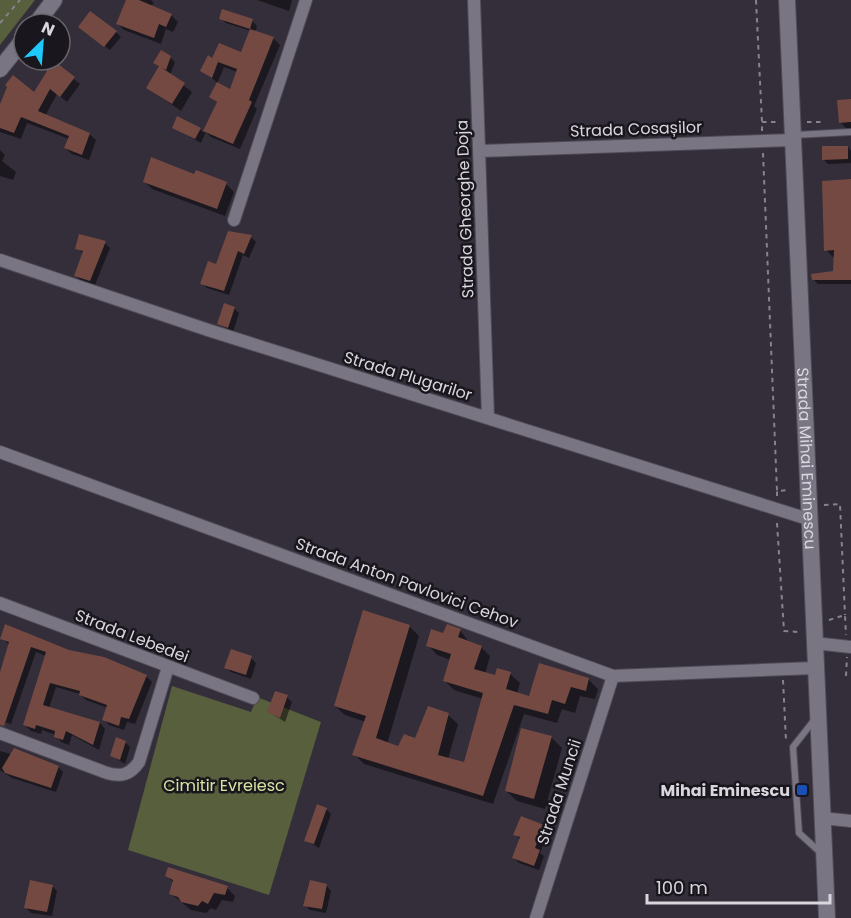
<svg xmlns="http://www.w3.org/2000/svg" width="851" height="918" font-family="Poppins,sans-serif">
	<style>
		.green { fill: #585f3c }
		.shadow { fill: #0007; fill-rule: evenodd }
		.building { fill: #744942 }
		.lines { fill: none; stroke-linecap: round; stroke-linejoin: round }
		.lane-casing { stroke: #504c56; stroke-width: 8 }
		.street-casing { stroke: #504c56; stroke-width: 14 }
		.secondary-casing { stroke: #504c56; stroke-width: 18 }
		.path { stroke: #87838d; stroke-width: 2; stroke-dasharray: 4.5 4.5; stroke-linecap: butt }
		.lane { stroke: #7a7583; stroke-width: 6 }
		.street { stroke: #7a7583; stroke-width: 12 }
		.secondary { stroke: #7a7583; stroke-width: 16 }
		.transit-dot { fill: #1a4fb4; stroke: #19171d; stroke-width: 2 }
		.labels { text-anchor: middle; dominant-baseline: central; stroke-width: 5; stroke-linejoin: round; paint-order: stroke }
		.street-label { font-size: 16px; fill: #d9d6de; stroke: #19171d }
		.park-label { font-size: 16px; fill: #d6e4a0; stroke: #19171d }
		.poi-label { font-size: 16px; font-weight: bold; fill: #d9d6de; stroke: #19171d; text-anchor: end }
	</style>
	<rect width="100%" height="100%" fill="#332e3a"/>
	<path class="green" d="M0,0H35L0,45Z
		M172,686L251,712L257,697L321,722L269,895L128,850Z"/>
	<path class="shadow" d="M128,0H151L154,3L151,6L171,15L178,22L173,32L166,29L161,44L124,30L117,23Z
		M257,0H292L289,11Z
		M221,18L252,21L257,26L255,32L273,38L280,45L254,106L257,109L240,149L211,137L206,132L201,143L174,128L200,129L204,133L218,104L211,97L218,83L202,71L213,60L241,54L251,31L226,23ZM224,67L237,72L230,91L217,84Z
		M85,32H116L121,37L110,50Z
		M60,39L68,46L60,59Z
		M170,57L175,62L170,75L192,92L181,111L148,88L160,68L155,63Z
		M45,60H50L80,84L67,102L57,94L45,116L89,134L96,140L89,160L72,154L65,148L69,139L27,123L21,139L0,132V108L34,94L48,72Z
		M851,101V130H848L840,122Z
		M848,147L851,151V163L828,164L823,159Z
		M0,150L5,155L2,161L16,172L13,180L0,176Z
		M196,172L226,184L234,192L225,216L152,189L144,181L195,176Z
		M851,180V255L833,257L826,250Z
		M251,237L256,242L249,258L243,255L229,295L207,288L202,283L217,266Z
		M105,243L110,248L95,285L81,281L76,276L84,254L77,248Z
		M851,264V284H818L813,279Z
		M234,308L239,313L233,332L219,324Z
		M409,626L419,636L387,744L399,748L415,740L448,715L458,724L448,759L465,764L483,699L454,690L444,680L451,660L437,655L428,645L444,635L460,630L469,642L481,647L490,656L485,674L496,677L510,674L520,683L517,694L530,698L588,679L598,689L595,699L580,696L575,713L562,709L557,723L524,714L493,804L364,764L354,754L366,722L345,715L335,706Z
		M1,638L69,651L146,676L152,682L135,724L127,722L124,730L109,725L104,719L108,708L86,700L80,694L56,687L49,708L100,723L105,729L99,750L72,735L69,745L61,742L56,735L42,730L41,734L31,731L25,725L46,656L36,652L11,724L0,721V677L10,645Z
		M251,658L256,663L251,679L231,672L226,667Z
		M287,697L292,702L285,722L269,712Z
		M551,737L562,748L545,809L517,801L506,791Z
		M125,742L130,747L125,764L112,756Z
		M0,751L58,767L63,772L56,792L12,778L0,770Z
		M326,809L331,814L319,848L306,840Z
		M522,817L544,826L549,831L540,853L544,856L539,870L519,863L514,858L520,840L515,834Z
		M167,876L227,888L235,896L233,902L222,900L216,910L211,908L206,913L191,910L170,893L174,883Z
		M326,885L331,891L326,913L310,910L305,905Z
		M52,886L57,891L52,916L31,913L26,908Z"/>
	<path class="building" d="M126,0H139L172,14L166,27L159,24L154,38L116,24Z
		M222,9L253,19L250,29L219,19Z
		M90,11L117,31L104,47L78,27Z
		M250,29L274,37L249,100L252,102L233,144L203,131L217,102L209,97L217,82L230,89L237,69L218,62L212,78L200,71L208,55L212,58L219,43L241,52Z
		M161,50L171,56L166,70L153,63Z
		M34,60H53L75,77L60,97L50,89L38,111L90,133L82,155L64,148L69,136L21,117L14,133L0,128V104L7,87L5,85L13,75L34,92L47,71Z
		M159,66L185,83L172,104L146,88Z
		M851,99V122L839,123L837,100Z
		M177,116L201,128L195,139L172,128Z
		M822,146H848V159L822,160Z
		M151,157L194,174L196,170L227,182L217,209L143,182Z
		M851,179V280H812L811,274L833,271L834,250L824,251L822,181Z
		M228,231L252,235L244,254L238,251L224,291L200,284L208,261L216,264Z
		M79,234L106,241L90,281L74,276L83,251L75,249Z
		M224,303L235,307L228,328L217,324Z
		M363,610L410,625L376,738L398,746L404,734L415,738L428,706L449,713L438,755L464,762L483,693L443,681L451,654L426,646L431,629L443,633L447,624L450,625L461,629L458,637L482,646L474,669L495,675L497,668L511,672L506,689L529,696L539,663L589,678L586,691L571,687L565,704L552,700L548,714L514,705L483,796L352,755L366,716L334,706Z
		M5,624L69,650L104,657L147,675L129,719L121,717L119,726L102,720L107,705L79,695L80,691L50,683L43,705L100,722L93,745L66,731L63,740L54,737L55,731L36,725L35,729L23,725L46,652L31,647L4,726L0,725V672L9,642L0,639Z
		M231,649L252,656L246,675L224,668Z
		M275,691L288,695L280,718L267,712Z
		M521,728L552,736L534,799L505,791Z
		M116,737L126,741L120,760L110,756Z
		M14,748L59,766L51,788L5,773L2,768Z
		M317,804L327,808L314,844L304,841Z
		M521,816L544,825L535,848L540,850L534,866L512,858L520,837L513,835Z
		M168,867L228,886L225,895L214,893L208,904L202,901L198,906L181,902L178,897L169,894L173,880L165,876Z
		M30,880L53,885L47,912L24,908Z
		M310,880L327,884L322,909L303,906Z"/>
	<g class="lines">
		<defs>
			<path id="lane" d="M794,135L851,132
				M815,719L793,747L799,833L821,853"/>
			<path id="street" d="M474,0L488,418
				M479,151L793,140
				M234,220L306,0
				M0,260L208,330L808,519
				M0,452L613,676L815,668
				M0,603L253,698
				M814,643L851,647
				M0,733L107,773C121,777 130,775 139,762L168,667
				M822,818L851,821
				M536,918L613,676"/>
			<g id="secondary">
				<path id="s1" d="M787,0L827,918"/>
				<path d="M36,24L54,0"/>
				<path d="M0,69L24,39"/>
			</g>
		</defs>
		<use href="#lane" class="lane-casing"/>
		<use href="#street" class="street-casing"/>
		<use href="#secondary" class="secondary-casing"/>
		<path class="path" d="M756,0L762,122
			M0,23L20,0
			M807,122H823
			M762,131V122H778
			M763,153L777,491
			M777,496V491L790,490
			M824,505L840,504L845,615
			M777,523L784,631L799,632
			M829,620L845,615L846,635
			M846,676L847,657
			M783,680L786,741"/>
		<use href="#lane" class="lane"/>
		<use href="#street" class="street"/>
		<use href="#secondary" class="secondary"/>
	</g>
	<rect class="transit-dot" x="796" y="784" width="12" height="12" rx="3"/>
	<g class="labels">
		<g class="street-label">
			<text transform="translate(636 129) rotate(-2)">Strada Cosașilor</text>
			<text transform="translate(465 209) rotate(-92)">Strada Gheorghe Doja</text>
			<text transform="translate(408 376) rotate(17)">Strada Plugarilor</text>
			<text stroke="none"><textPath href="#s1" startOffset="459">Strada Mihai Eminescu</textPath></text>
			<text transform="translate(407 583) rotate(20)">Strada Anton Pavlovici Cehov</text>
			<text transform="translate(132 636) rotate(21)">Strada Lebedei</text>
			<text transform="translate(559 792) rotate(-72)">Strada Muncii</text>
		</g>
		<g class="park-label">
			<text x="224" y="785">Cimitir Evreiesc</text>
		</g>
		<g class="poi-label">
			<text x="790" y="790">Mihai Eminescu</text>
		</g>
	</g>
	<g transform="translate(42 42) rotate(25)"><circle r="28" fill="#19171d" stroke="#66636a" stroke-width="1.5"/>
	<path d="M0-4.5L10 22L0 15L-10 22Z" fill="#1ec9fd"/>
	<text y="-9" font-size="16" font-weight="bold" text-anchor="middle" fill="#d9d6de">N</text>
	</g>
	<path d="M647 894v9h183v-9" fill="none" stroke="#d9d6de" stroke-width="3"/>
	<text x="656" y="894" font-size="18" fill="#d9d6de" stroke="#19171d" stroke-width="4.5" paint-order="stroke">100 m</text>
</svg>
